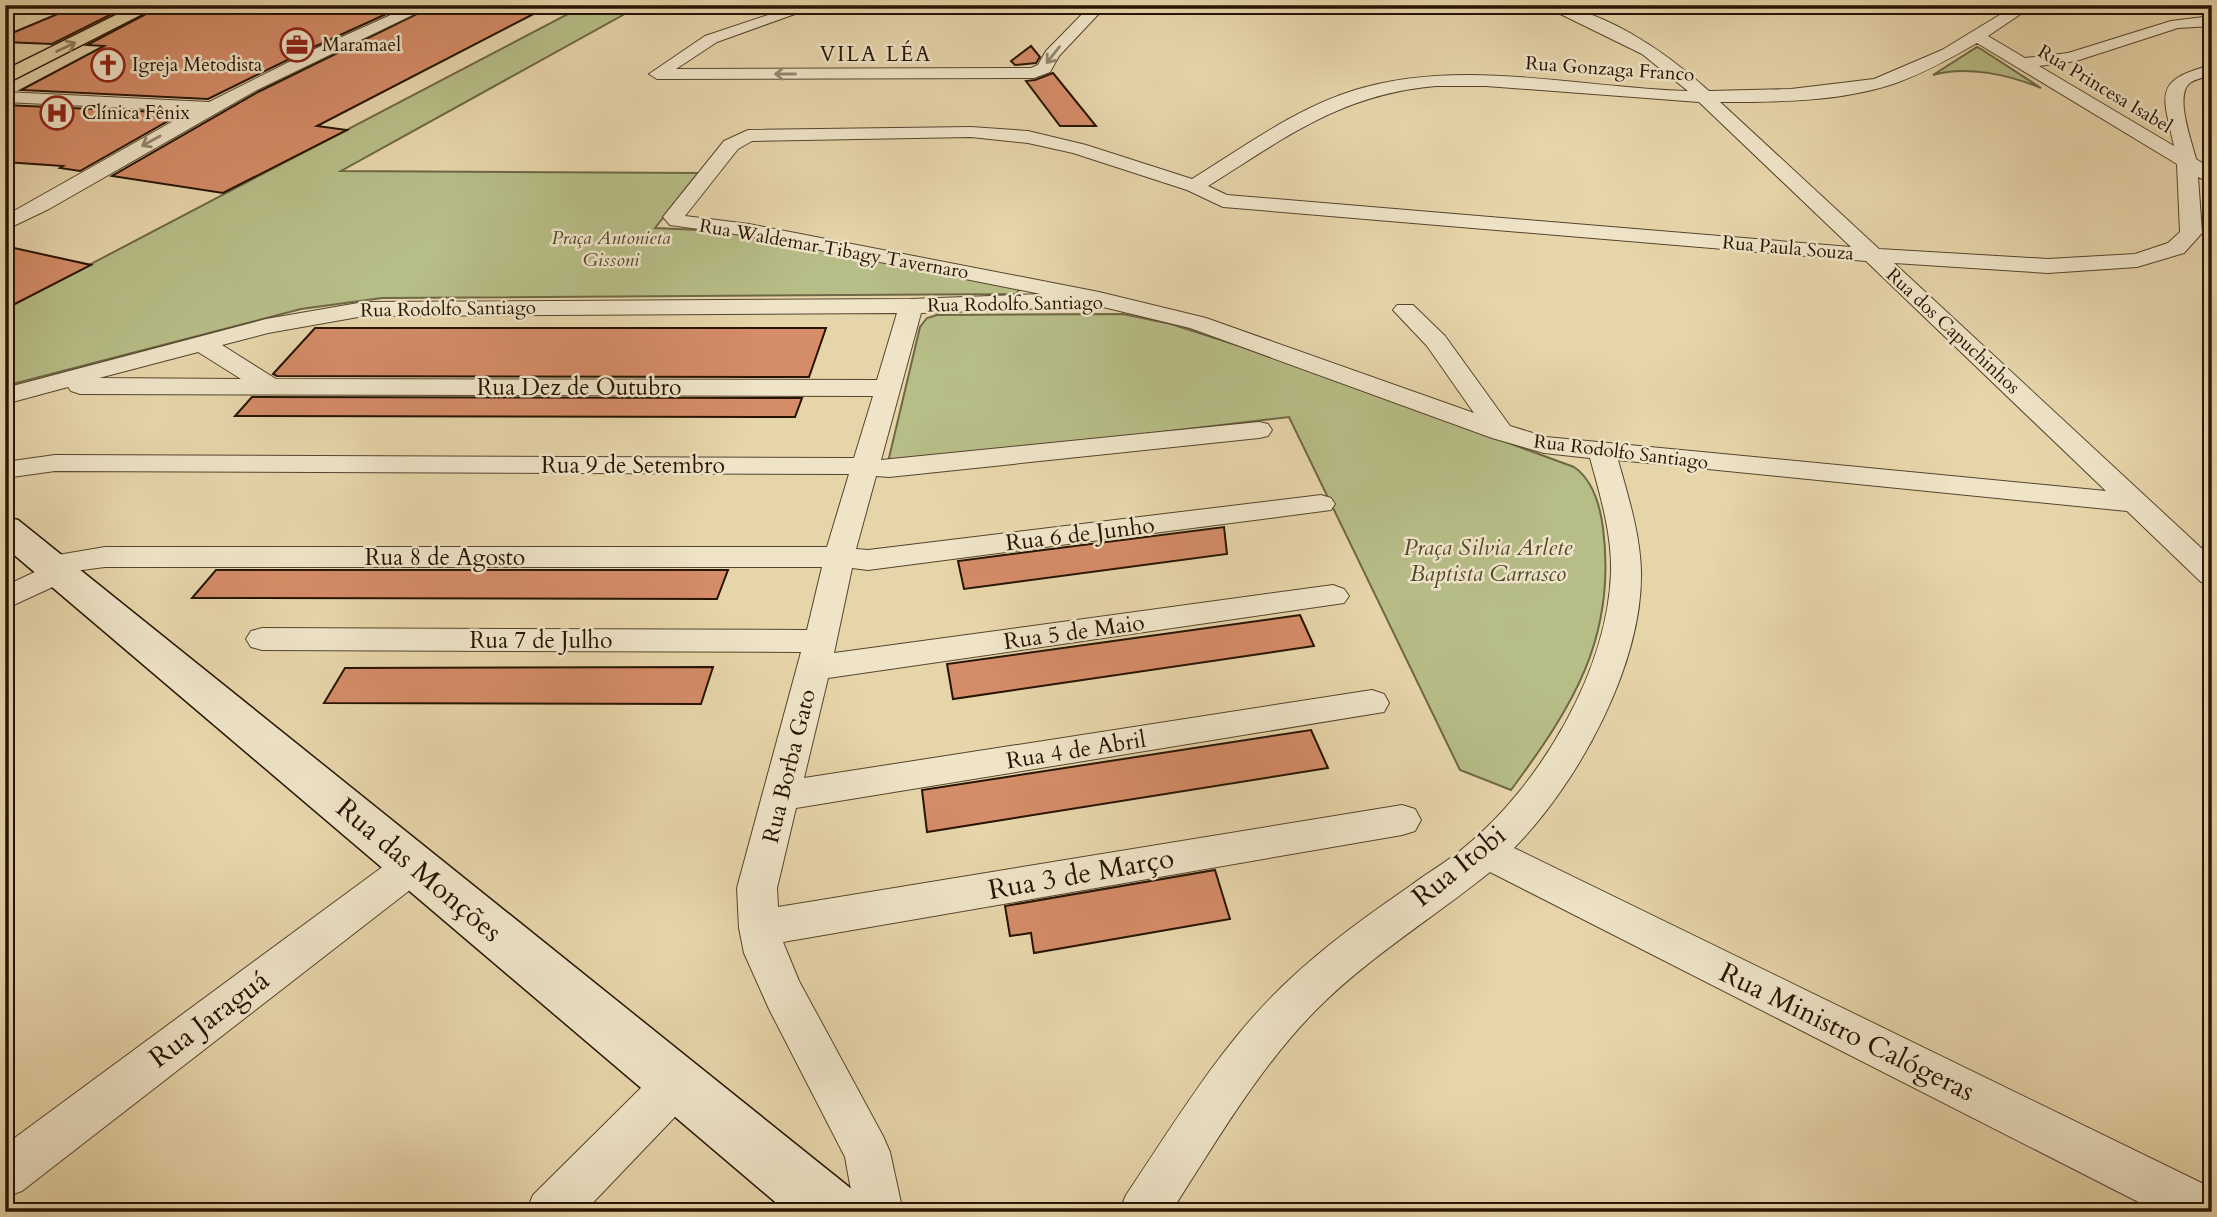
<svg xmlns="http://www.w3.org/2000/svg" width="2217" height="1217" font-family="Cardo,serif">
	<style>
		.green { fill: #b7bd87; stroke: #6e6844; stroke-width: 2 }
		.building { fill: #d58c68; stroke: #261402; stroke-width: 2 }
		.lines { fill: none; stroke-linecap: round; stroke-linejoin: round }
		.street-casing { stroke: #56442c; stroke-width: 2 }
		.secondary-casing { stroke: #261402; stroke-width: 3 }
		.primary-casing { stroke: #261402; stroke-width: 3 }
		.street { fill: #efe4c8; fill-rule: evenodd }
		.secondary { fill: #efe4c8; fill-rule: evenodd }
		.primary { fill: #e7d5aa; fill-rule: evenodd }
		.oneway { stroke: #907e5e }
		.oneway2 { stroke: #95866f }
		.labels { text-anchor: middle; dominant-baseline: central; stroke-width: 5; stroke-linejoin: round; paint-order: stroke }
		.far-poi-label { font-size: 19px; fill: #261402; stroke: #efe4c8; text-anchor: start }
		.far-street-label { font-size: 19px; fill: #261402; stroke: #efe4c8 }
		.far-park-label { font-size: 19px; font-style: italic; fill: #52472a; stroke: #efe4c8 }
		.far-neighbourhood-label { font-size: 21px; letter-spacing: 2px; fill: #261402; stroke: #efe4c8 }
		.street-label { font-size: 23px; fill: #261402; stroke: #efe4c8 }
		.park-label { font-size: 23px; font-style: italic; fill: #52472a; stroke: #efe4c8 }
		.near-street-label { font-size: 28px; fill: #261402; stroke: #efe4c8 }
	</style>
	<rect width="100%" height="100%" fill="#e7d5aa"/>
	<filter id="stains"><feTurbulence type="fractalNoise" baseFrequency=".00286" numOctaves="4"/><feColorMatrix values="0 0 0 0 .2 0 0 0 0 .09 0 0 0 0 .02 0 0 0 .5 -.17"/></filter>
	<radialGradient id="worn" r=".72"><stop offset=".6" stop-color="#630" stop-opacity="0"/><stop offset="1" stop-color="#630" stop-opacity=".3"/></radialGradient>
	<path class="green" d="M585,5H641L341,171L698,173L655,228L725,231L1014,287L1019,290L1016,294L382,298L301,309L5,386V309Z
		M1977,47L1981,49L2041,88C2009,75 1967,65 1933,75Z
		M937,315L1123,314L1171,324L1286,361L1574,467C1593,480 1600,505 1603,528C1617,637 1573,706 1511,790L1460,770L1289,417L891,464L888,462L920,327L927,318Z"/>
	<path class="building" d="M79,5H130L52,44L5,42V36Z
		M163,5H406L314,47L208,99L21,90L104,46L87,45Z
		M435,5H551L317,126L347,130L223,193L112,176L258,92Z
		M1031,46L1040,57L1036,63L1015,65L1011,61Z
		M1053,73L1096,126H1060L1026,81L1035,80Z
		M5,105L182,113L80,171L60,168L63,166L5,162Z
		M5,246L91,265L5,309Z
		M315,328H826L809,377L277,376L273,374Z
		M252,397L802,398L795,417L235,416Z
		M1224,527L1227,554L964,589L958,561Z
		M216,570H728L717,599L192,598Z
		M1300,615L1314,646L953,699L947,664Z
		M713,667L701,704L324,703L345,668Z
		M1311,730L1328,768L927,832L922,790Z
		M1215,870L1230,919L1034,953L1031,933L1010,936L1005,906Z"/>
	<g class="lines">
		<defs>
			<path id="street" d="M413,5H433L257,90L49,209L5,230V216L191,111L5,102V92L209,102L315,49Z
				M798,5H820L717,42L676,69L1031,68L1038,65L1046,51L1091,5H1107L1059,56L1050,72L1034,78L657,79L649,74L705,36Z
				M1542,5C1600,5 1667,53 1709,91L1791,89L1874,79L1942,50L2016,5H2034L1988,36L2025,58L2068,53L2171,21L2212,16V26L2178,28L2076,61L2039,66L2174,146C2163,95 2152,80 2212,65V75C2205,77 2195,79 2190,83C2174,95 2192,142 2196,159L2212,169V183L2198,177L2202,233L2184,253L2137,267L2048,273L1894,263L2212,558V585L2201,582L2127,511L1618,460C1628,496 1640,533 1641,571C1643,664 1579,782 1514,848L2212,1188V1212H2158L1490,872C1433,918 1370,956 1318,1008C1259,1067 1216,1142 1171,1212H1119L1126,1195C1176,1121 1223,1041 1289,980C1326,945 1368,915 1410,886C1428,872 1449,861 1466,846C1541,784 1608,670 1611,572C1612,534 1600,494 1590,458L1544,453L1492,438L1190,328L1099,306L921,313L881,460L1259,422L1268,424L1272,430L1268,436L1259,438L889,477L876,476L856,549L868,550L1321,495L1331,498L1335,504L1331,510L868,570L852,568L834,653L1333,585L1344,589L1349,596L1344,603L828,678L804,778L1372,690L1384,694L1389,703L1384,712L796,808L777,888L778,907L1402,805L1415,809L1421,820L1415,831L1402,835L783,942L799,981L883,1136L890,1152L903,1212H855L845,1157L769,1009L744,953L739,928L737,888L801,652L262,650L251,647L246,639L251,631L262,628L807,630L822,567H105L74,571L70,579L5,609V586L39,570L36,565L40,558L105,547H827L849,474L55,471L5,478V462L55,455L854,458L873,396L80,394L71,391L68,387L5,404V388L266,319L364,302L911,299L1041,294L749,236L670,225L663,217L724,141L748,130L971,127L1028,131L1086,145L1192,179C1244,147 1296,108 1355,90C1462,57 1579,88 1688,91L1642,54ZM1977,43L2177,164L2180,232L2168,243L2135,254L2048,259L1879,249L1720,102C1777,102 1841,102 1896,83C1924,73 1951,58 1977,43ZM1436,86H1486L1699,102L1851,247L1227,195L1208,186C1286,137 1342,94 1436,86ZM971,137L1028,143L1073,153L1187,190L1223,207L1866,261L2106,491L1546,437L1510,426L1445,336L1413,305H1397L1393,310L1427,346L1474,413L1206,318L1099,292L749,224L685,216L738,149L752,141ZM897,313L877,380L276,379L222,345L268,333L364,316ZM198,352L241,379L99,378Z
				M414,849L428,854L433,865L428,876L22,1191L5,1197V1145L400,854Z
				M677,1061L693,1068L699,1083L693,1098L584,1212H526L533,1195L661,1068Z"/>
			<path id="secondary" d="M5,517L18,520L854,1191L862,1212H787L5,547Z"/>
			<path id="primary" d="M136,5H160L5,84V70Z"/>
		</defs>
		<use href="#street" class="street-casing"/>
		<use href="#secondary" class="secondary-casing"/>
		<use href="#primary" class="primary-casing"/>
		<use href="#street" class="street"/>
		<use href="#secondary" class="secondary"/>
		<use href="#primary" class="primary"/>
	</g>
	<defs><path id="oneway-shaft" d="M-6 0H5M1.5-3L5.5 0L1.5 3" fill="none" stroke-width="1.6" stroke-linecap="round" stroke-linejoin="round" transform="scale(1.75)"/></defs>
	<use class="oneway" href="#oneway-shaft" transform="translate(66 47) rotate(-26)"/>
	<g class="oneway2">
		<use href="#oneway-shaft" transform="translate(1053 55) rotate(128)"/>
		<use href="#oneway-shaft" transform="translate(785 74) rotate(180)"/>
		<use href="#oneway-shaft" transform="translate(151 141) rotate(151)"/>
	</g>
	<defs>
		<symbol id="office-ring" viewBox="-11 -11 22 22"><circle r="9.5" fill="#efe4c8" stroke="#8f2418" stroke-width="1.5"/><path d="M-6-3h4V-5.5h4V-3h4V5H-6ZM-1-4.5V-3h2v-1.5ZM-6 0V1H6V0Z" fill="#8f2418"/></symbol>
		<symbol id="church-ring" viewBox="-11 -11 22 22"><circle r="9.5" fill="#efe4c8" stroke="#8f2418" stroke-width="1.5"/><path d="M-1.2-6h2.4v3.5h3.3v2.4h-3.3V6h-2.4V-.1h-3.3v-2.4h3.3Z" fill="#8f2418"/></symbol>
		<symbol id="hospital-ring" viewBox="-11 -11 22 22"><circle r="9.5" fill="#efe4c8" stroke="#8f2418" stroke-width="1.5"/><path d="M-5-5h3v3.5h4V-5h3V5h-3V1.5h-4V5h-3Z" fill="#8f2418"/></symbol>
	</defs>
	<g fill-rule="evenodd">
		<use href="#office-ring" x="278" y="26" width="38" height="38"/>
		<use href="#church-ring" x="89" y="46" width="38" height="38"/>
		<use href="#hospital-ring" x="38" y="94" width="38" height="38"/>
	</g>
	<g class="labels">
		<g class="far-poi-label">
			<text x="322" y="45">Maramael</text>
			<text x="132" y="65">Igreja Metodista</text>
			<text x="82" y="113">Clínica Fênix</text>
		</g>
		<g class="far-street-label">
			<text transform="translate(1610 69) rotate(4)">Rua Gonzaga Franco</text>
			<text transform="translate(2105 89) rotate(31)">Rua Princesa Isabel</text>
			<text transform="translate(1788 248) rotate(5)">Rua Paula Souza</text>
			<text transform="translate(834 249) rotate(10)">Rua Waldemar Tibagy Tavernaro</text>
			<text transform="translate(1015 304) rotate(-1)">Rua Rodolfo Santiago</text>
			<text transform="translate(448 309) rotate(-1)">Rua Rodolfo Santiago</text>
			<text transform="translate(1953 331) rotate(43)">Rua dos Capuchinhos</text>
			<text transform="translate(1621 452) rotate(7)">Rua Rodolfo Santiago</text>
		</g>
		<g class="far-park-label">
			<text x="611" y="238">Praça Antonieta<tspan x="611" dy="22">Gissoni</tspan></text>
		</g>
		<g class="far-neighbourhood-label">
			<text x="876" y="54">VILA LÉA</text>
		</g>
		<g class="street-label">
			<text x="579" y="387">Rua Dez de Outubro</text>
			<text x="633" y="465">Rua 9 de Setembro</text>
			<text transform="translate(1080 534) rotate(-7)">Rua 6 de Junho</text>
			<text x="445" y="557">Rua 8 de Agosto</text>
			<text transform="translate(1074 632) rotate(-8)">Rua 5 de Maio</text>
			<text x="541" y="640">Rua 7 de Julho</text>
			<text transform="translate(1076 750) rotate(-9)">Rua 4 de Abril</text>
			<text transform="translate(789 766) rotate(-76)">Rua Borba Gato</text>
		</g>
		<g class="park-label">
			<text x="1488" y="547">Praça Silvia Arlete<tspan x="1488" dy="26">Baptista Carrasco</tspan></text>
		</g>
		<g class="near-street-label">
			<text transform="translate(1459 866) rotate(-39)">Rua Itobi</text>
			<text transform="translate(419 870) rotate(40)">Rua das Monções</text>
			<text transform="translate(1081 874) rotate(-10)">Rua 3 de Março</text>
			<text transform="translate(209 1019) rotate(-37)">Rua Jaraguá</text>
			<text transform="translate(1847 1032) rotate(26)">Rua Ministro Calógeras</text>
		</g>
	</g>
	<rect width="2217" height="1217" fill="none" stroke="#e7d5aa" stroke-width="28"/>
	<rect x="7" y="7" width="2203" height="1203" fill="none" stroke="#261402" stroke-width="3.5"/>
	<rect x="14" y="14" width="2189" height="1189" fill="none" stroke="#261402" stroke-width="2"/>
	<rect width="100%" height="100%" filter="url(#stains)"/>
	<rect width="100%" height="100%" fill="url(#worn)"/>
</svg>
